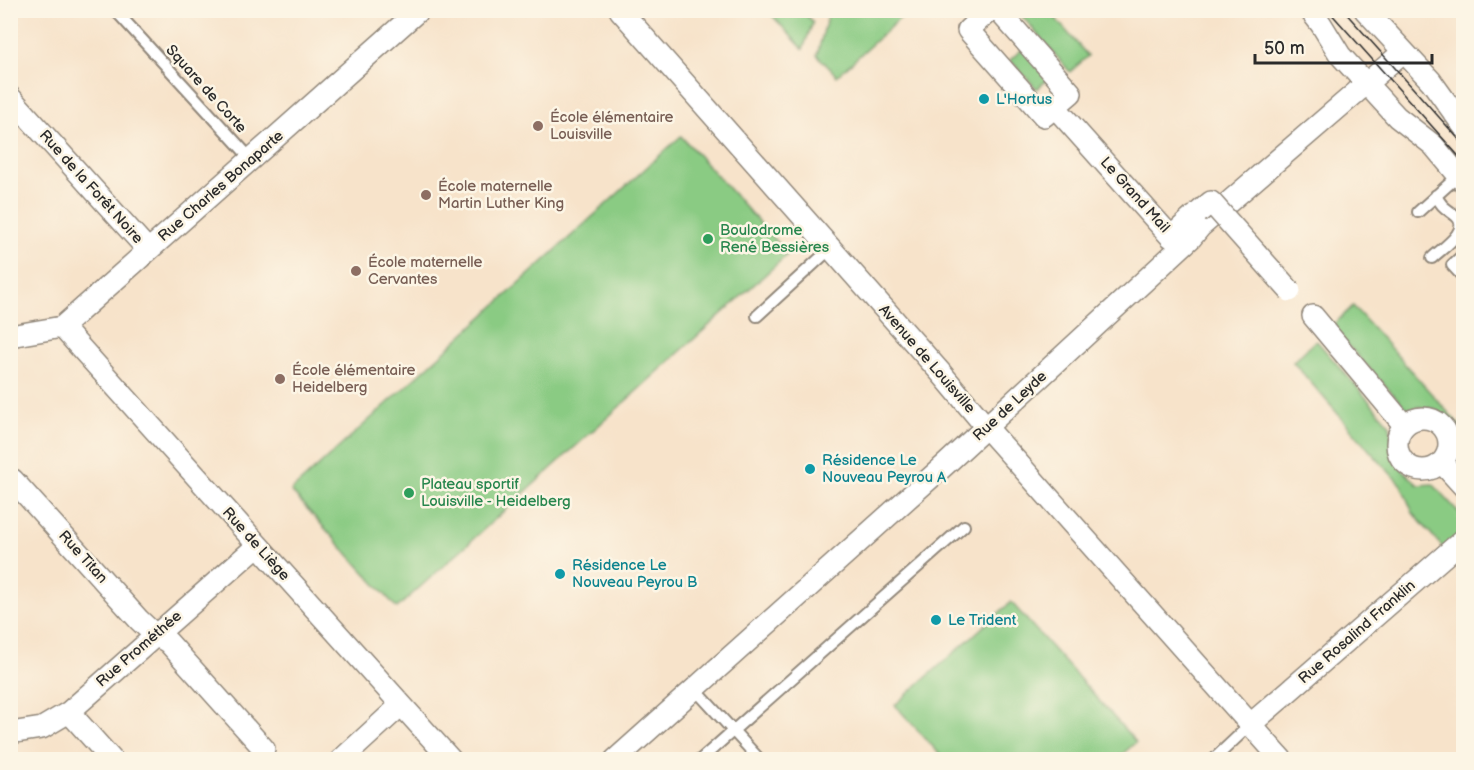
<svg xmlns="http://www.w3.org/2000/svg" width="1474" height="770" font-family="'Balsamiq Sans',sans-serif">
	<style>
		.green { fill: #8acb83; stroke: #5a7b57; stroke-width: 1.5 }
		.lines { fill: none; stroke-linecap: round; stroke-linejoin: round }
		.lane-casing { stroke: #91877a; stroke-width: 14 }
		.street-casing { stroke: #91877a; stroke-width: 24 }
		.lane { stroke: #fff; stroke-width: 10 }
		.street { stroke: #fff; stroke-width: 21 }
		.tram { stroke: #2b2b2b; stroke-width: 1.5 }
		.street-bridge-casing { stroke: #91877a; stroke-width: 24; stroke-linecap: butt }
		.street-bridge { stroke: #fff; stroke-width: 21 }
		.culture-dot { fill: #0f9aa8; stroke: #fcf5e5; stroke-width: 2 }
		.education-dot { fill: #8d6e63; stroke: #fcf5e5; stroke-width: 2 }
		.leisure-dot { fill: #2e9e5b; stroke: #fcf5e5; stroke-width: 2 }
		.labels { text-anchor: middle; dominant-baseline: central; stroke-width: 5; stroke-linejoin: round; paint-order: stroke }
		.street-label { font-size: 15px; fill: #2b2b2b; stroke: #fcf5e5 }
		.culture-label { font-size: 15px; fill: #0d838f; stroke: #fcf5e5; text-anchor: start }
		.education-label { font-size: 15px; fill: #785e54; stroke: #fcf5e5; text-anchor: start }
		.leisure-label { font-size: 15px; fill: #27864d; stroke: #fcf5e5; text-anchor: start }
	</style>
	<rect width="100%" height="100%" fill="#fcf5e5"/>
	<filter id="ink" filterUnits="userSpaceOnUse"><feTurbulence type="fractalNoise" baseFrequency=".0167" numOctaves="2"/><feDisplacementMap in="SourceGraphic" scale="12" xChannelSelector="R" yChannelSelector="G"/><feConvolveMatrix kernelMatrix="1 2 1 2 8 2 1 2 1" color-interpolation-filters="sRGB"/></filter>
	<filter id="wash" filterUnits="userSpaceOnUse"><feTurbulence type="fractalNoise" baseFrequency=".008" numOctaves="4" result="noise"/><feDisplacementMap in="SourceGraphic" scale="24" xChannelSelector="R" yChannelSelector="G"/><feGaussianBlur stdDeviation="1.35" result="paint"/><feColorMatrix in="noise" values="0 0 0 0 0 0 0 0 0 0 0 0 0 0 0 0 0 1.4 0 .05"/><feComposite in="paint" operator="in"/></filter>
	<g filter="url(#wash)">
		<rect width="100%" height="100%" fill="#f7e3ca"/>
		<path class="green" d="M768,11H802L813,22L803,49Z
			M829,11V10L908,11L837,76L817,55Z
			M1026,11H1057L1060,14L1056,19L1088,56L1070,72L1021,15Z
			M1022,49L1049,78L1037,89L1010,60Z
			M681,136L788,254L397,608L291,491Z
			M1353,306L1463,429V459L1459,454L1460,443L1455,426L1436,409L1418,407L1407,409L1331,327Z
			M1316,340L1390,425L1393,454L1398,465L1418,485L1433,484L1463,517V571L1413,513L1401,485L1370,451L1293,362Z
			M1011,602L1136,742L1117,759H944L895,705Z"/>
	</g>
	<g filter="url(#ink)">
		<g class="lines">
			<defs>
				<path id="lane" d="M115,10L252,160
					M1418,212L1458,176
					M1464,254L1452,265L1464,278
					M1432,258C1441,249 1472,230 1456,216C1446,208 1442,208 1436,195
					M757,316L830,249
					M694,688L760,760
					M700,760L964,526
					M1213,760L1251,724"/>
				<path id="street" d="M620,10L941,373L987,428L1282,760
					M990,10L968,30L1044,116L1071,93L998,10
					M1310,10L1321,24L1340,55L1397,117L1433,145L1464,182
					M1365,10L1431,81L1464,127
					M10,97L148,250
					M1055,107L1171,237L1193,217
					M1313,316L1404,425
					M62,327L451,760
					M10,336L62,327L419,10
					M1397 444a26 26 0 1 1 52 0a26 26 0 1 1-52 0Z
					M1442,463L1464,487
					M10,479L13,480L139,620L155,635L168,642L264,749
					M69,712L112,760
					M1251,724L1464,539
					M10,733L42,728L69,712L257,546
					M341,760L401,705
					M615,760L946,464L1191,238L1200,227L1403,52"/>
			</defs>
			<use href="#lane" class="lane-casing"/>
			<use href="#street" class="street-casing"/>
			<use href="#lane" class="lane"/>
			<use href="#street" class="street"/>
			<path class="tram" d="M1328,10L1464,162
				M1343,10L1464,145"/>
			<defs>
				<path id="street-bridge" d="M1198,213L1211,202L1290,291"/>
			</defs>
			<use href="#street-bridge" class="street-bridge-casing"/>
			<use href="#street-bridge" class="street-bridge"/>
		</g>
	</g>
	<g class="culture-dot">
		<circle cx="984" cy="99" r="6"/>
		<circle cx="810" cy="469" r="6"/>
		<circle cx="560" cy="574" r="6"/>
		<circle cx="936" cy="620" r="6"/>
	</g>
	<g class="education-dot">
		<circle cx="538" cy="126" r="6"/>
		<circle cx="426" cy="195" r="6"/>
		<circle cx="356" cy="271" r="6"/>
		<circle cx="280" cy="379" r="6"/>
	</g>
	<g class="leisure-dot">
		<circle cx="708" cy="239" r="6"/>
		<circle cx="409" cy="493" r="6"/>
	</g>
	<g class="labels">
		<g class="street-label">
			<text transform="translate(206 89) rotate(48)">Square de Corte</text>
			<text transform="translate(221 186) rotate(-41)">Rue Charles Bonaparte</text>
			<text transform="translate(91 187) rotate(48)">Rue de la Forêt Noire</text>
			<text transform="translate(1135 195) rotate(48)">Le Grand Mail</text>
			<text transform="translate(927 359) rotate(49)">Avenue de Louisville</text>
			<text transform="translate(1010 406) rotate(-43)">Rue de Leyde</text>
			<text transform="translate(256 544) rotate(48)">Rue de Liège</text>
			<text transform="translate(83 557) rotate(48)">Rue Titan</text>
			<text transform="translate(1357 632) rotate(-41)">Rue Rosalind Franklin</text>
			<text transform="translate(139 649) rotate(-41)">Rue Prométhée</text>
		</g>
		<g class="culture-label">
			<text x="996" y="99">L'Hortus</text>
			<text x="822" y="460">Résidence Le<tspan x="822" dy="17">Nouveau Peyrou A</tspan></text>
			<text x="572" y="565">Résidence Le<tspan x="572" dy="17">Nouveau Peyrou B</tspan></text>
			<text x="948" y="620">Le Trident</text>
		</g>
		<g class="education-label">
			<text x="550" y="117">École élémentaire<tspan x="550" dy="17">Louisville</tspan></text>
			<text x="438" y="186">École maternelle<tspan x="438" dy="17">Martin Luther King</tspan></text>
			<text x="368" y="262">École maternelle<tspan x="368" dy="17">Cervantes</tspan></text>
			<text x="292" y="370">École élémentaire<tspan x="292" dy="17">Heidelberg</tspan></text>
		</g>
		<g class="leisure-label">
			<text x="720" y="230">Boulodrome<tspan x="720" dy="17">René Bessières</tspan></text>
			<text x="421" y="484">Plateau sportif<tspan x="421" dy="17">Louisville - Heidelberg</tspan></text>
		</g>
	</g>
	<rect width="1474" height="770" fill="none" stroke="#fcf5e5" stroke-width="36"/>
	<path d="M1255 54v9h177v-9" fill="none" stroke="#2b2b2b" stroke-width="3"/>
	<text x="1264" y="54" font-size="18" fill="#2b2b2b" stroke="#fcf5e5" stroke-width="4.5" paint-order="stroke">50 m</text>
</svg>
